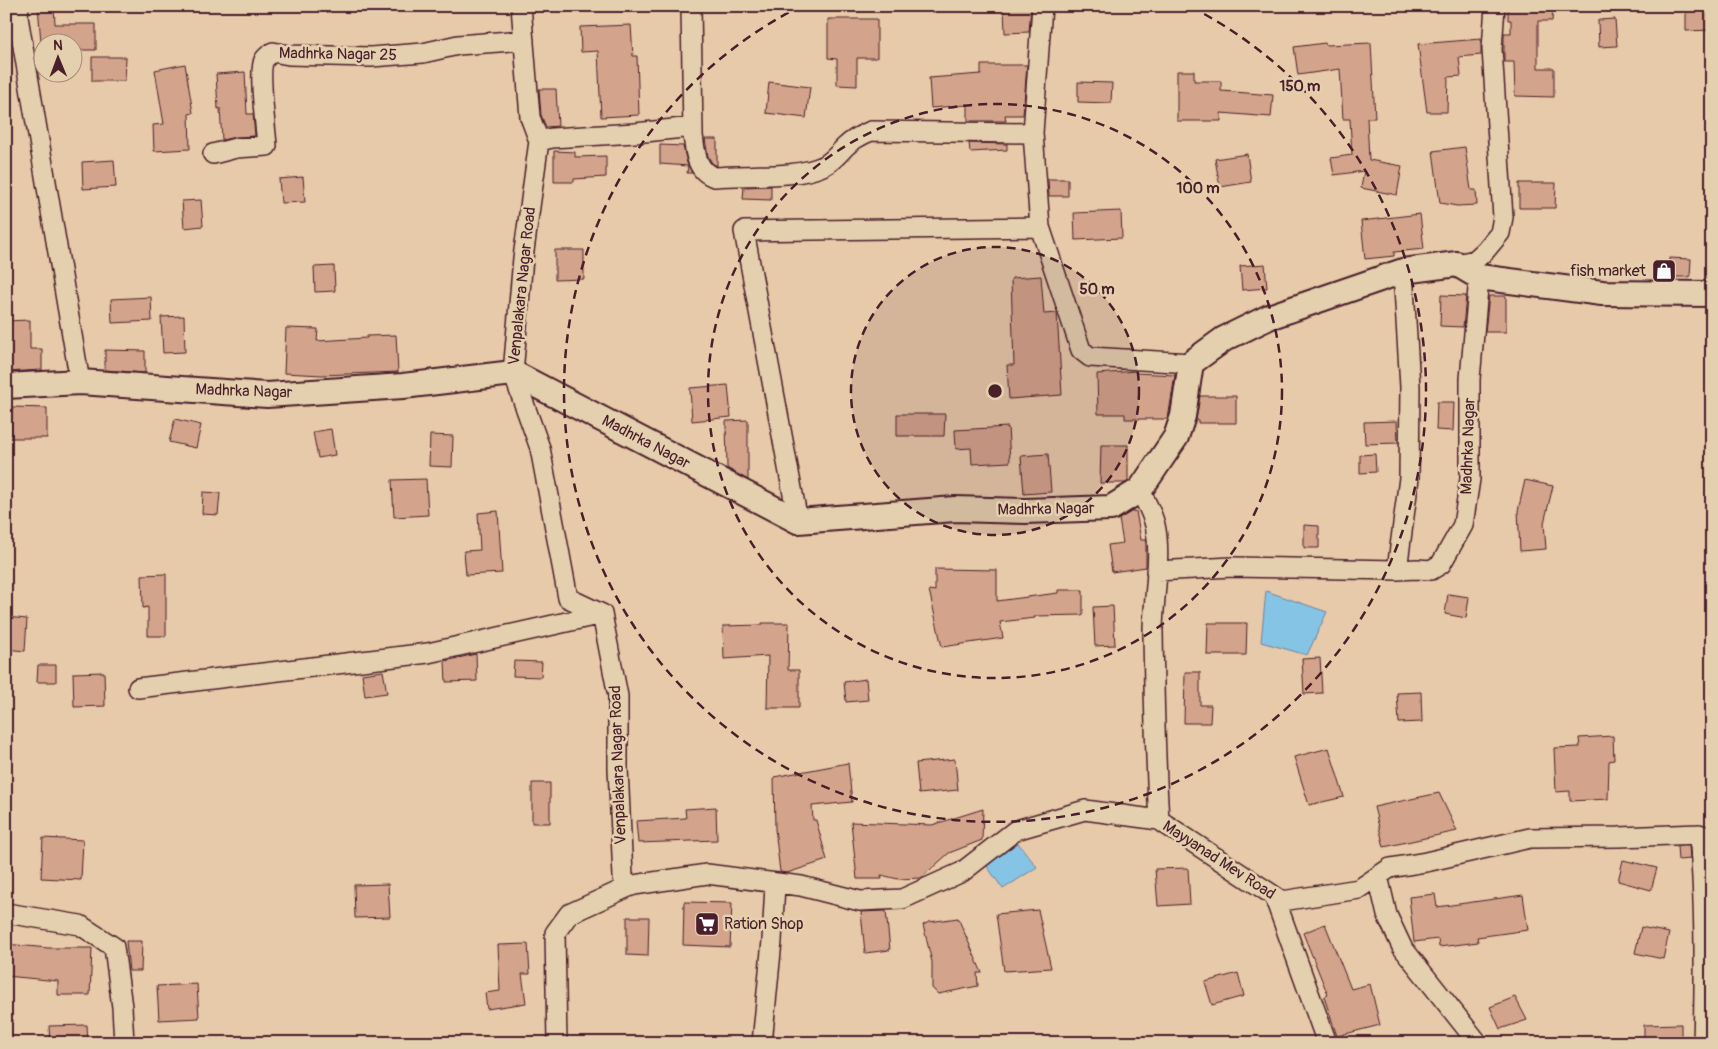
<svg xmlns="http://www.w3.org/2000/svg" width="1718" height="1049" font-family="Pangolin,sans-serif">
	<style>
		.water { fill: #86c4e6; stroke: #6e829b }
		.building { fill: #d3a48b; stroke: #4a1f2b }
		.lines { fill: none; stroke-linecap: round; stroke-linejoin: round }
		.minor-casing { stroke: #4a1f2b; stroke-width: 22 }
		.tertiary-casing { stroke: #4a1f2b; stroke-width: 28 }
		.minor { stroke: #e4d0ae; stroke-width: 19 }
		.tertiary { stroke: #e4d0ae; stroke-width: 24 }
		.ring { fill: none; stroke: #4a1f2b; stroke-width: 2.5; stroke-dasharray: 9 6 }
		.labels { text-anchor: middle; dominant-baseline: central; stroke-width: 5; stroke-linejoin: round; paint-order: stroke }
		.street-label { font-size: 16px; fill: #4a1f2b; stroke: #e4d0ae }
		.poi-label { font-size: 16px; fill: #4a1f2b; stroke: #e4d0ae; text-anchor: end }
		.centre { fill: #4a1f2b; stroke: #e4d0ae; stroke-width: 2.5 }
		.ring-label { font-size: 15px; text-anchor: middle; font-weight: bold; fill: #4a1f2b; stroke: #e4d0ae; stroke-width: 5; stroke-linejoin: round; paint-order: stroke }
	</style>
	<rect width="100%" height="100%" fill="#e7caa9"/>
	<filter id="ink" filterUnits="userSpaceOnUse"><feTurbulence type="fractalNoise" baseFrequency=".02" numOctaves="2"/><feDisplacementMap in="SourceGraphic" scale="10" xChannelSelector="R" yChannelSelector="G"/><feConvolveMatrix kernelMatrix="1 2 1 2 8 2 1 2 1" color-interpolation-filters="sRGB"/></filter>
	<g filter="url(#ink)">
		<path class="water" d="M1266,591L1327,612L1307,655L1261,642Z
			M1018,843L1037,867L1003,889L986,865Z"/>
		<path class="building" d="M38,6H54L55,24H96V50H72V42H41Z
			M1031,6L1029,32L1005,33L1004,8Z
			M1508,6H1553L1552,21H1538V68H1554V97L1515,96L1514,62H1504V33H1511V20H1508Z
			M1686,6H1712V30L1686,31Z
			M828,19H877V58H857V86L837,85V59L828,58Z
			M1615,19L1617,46L1599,47L1598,20Z
			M631,25L633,56H637L639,115L601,117L598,51L581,52L580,27Z
			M1481,39V55L1459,57L1461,76L1448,77L1447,112H1427L1418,44Z
			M1325,43L1326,45L1371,43L1375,118H1367L1369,160L1402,166L1397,195L1361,188L1364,171L1334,175L1331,158L1352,155L1350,119H1343L1340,69L1298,75L1294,47Z
			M92,57H126L125,81H92Z
			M185,64L193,113L189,114L190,149L154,151L153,125L164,124L155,70Z
			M981,65H1027L1023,115H1005L1006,121H968V105L931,108L929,78L981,74Z
			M1177,71H1194V81H1221V91L1273,95L1271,117L1221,113V121H1177Z
			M245,72L247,114H253L255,136L235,137L222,140L220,108L218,109L216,74Z
			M769,82L810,87L806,118L766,113Z
			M1078,82L1112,83L1111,103L1078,102Z
			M539,89H556L558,126L546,127L541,115Z
			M705,139H717V166L712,163L708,156Z
			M969,143L1007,144V150L970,152Z
			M660,145L683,146L687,163L692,173H687L688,166L660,164Z
			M1465,147L1471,190H1476L1477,205L1457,206L1440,203L1433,151Z
			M554,151L575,152V157L606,156V177L574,179V182H554Z
			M1247,154L1251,182L1220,187L1215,159Z
			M114,160L116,187L83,189L82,162Z
			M303,177L305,202L281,203L279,179Z
			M1048,179H1068V196H1049Z
			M1519,183H1556L1555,208H1519Z
			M771,186V200L743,199L744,187Z
			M201,200L203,226L184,228L182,201Z
			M1121,211L1122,238L1075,240L1074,213Z
			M1420,214L1424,249L1394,252V256L1365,259L1361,221Z
			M555,250H584V279L555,280Z
			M1669,258L1691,259L1690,277H1668Z
			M1265,264L1267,288L1242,290L1240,266Z
			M334,266L335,291L315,292L314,267Z
			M1041,276L1044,314L1057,313L1062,395L1009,399L1007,365H1014L1011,280L1012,278Z
			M1441,295L1466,296L1463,327L1440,326Z
			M1489,296H1506V332H1485Z
			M151,297L152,321L112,323L111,299Z
			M184,316L185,352L163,353L161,317Z
			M30,320V349H42V370L6,372V321Z
			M286,328L318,329L317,341L367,338V336L396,335L398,372L322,375L284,373Z
			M105,350L145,351V373L105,370Z
			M1136,371V373L1175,375L1168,419H1125V414H1098L1097,374Z
			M728,385L731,417L692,421L690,388Z
			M1200,396H1236V423H1198V420H1196Z
			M1437,402H1454L1453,431L1436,430Z
			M12,407L47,408V438H11Z
			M897,414H945L944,436H897Z
			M175,419L201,425L196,448L169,442Z
			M748,420V480L727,468L726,421Z
			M1397,421L1398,443L1365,444L1364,422Z
			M1008,427L1010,462L972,464L971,448L956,449L955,430Z
			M331,429L335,455L318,458L313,432Z
			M430,435L453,436L452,467L429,466Z
			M1101,445H1128V482L1125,483H1100Z
			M1048,454L1051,492L1024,494L1021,456Z
			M1375,454L1376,472L1360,473V455Z
			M426,479L428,515L394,517L392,480Z
			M1525,480L1553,486L1544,523L1546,549L1520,551L1518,511Z
			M203,492L220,493L218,515L202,514Z
			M498,511L502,573L466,575L464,551L480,550L478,513Z
			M1136,511L1141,540H1146V567L1112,572L1108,545L1123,543L1119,519L1131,512Z
			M1304,525L1319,526V548H1304Z
			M935,569L997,570V601L1058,593V590H1083V615L1035,616V618L1000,622L1003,638L942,647L929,590L935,591Z
			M166,574V636H148V607L143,608L142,575Z
			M1448,594L1469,597L1466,618L1445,614Z
			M1113,606L1115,645L1095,646L1093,607Z
			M6,617L27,619L25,651L6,649Z
			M762,623H789L788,670H799V708H767L768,656L724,659L723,626L762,625Z
			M1208,623H1247L1246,655H1207Z
			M476,654L477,681L446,682L445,661Z
			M1320,658L1322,693L1304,694L1302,659Z
			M514,661L542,662L541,677L513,676Z
			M38,665H56V682H37Z
			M383,671L387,693L365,696L362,674Z
			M104,672L105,706L74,707L73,673Z
			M1185,672H1200V705H1211L1210,723H1184Z
			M866,679L868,700L846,702L844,682Z
			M1421,692L1422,722L1399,723L1397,693Z
			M1613,736L1614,760L1609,761L1608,799L1570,801V791L1556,792L1554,748L1580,747L1579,738Z
			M1329,748L1344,797L1309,805L1294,757Z
			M955,759L958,790L919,794L916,763Z
			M848,763L852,802L812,806L813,820H816L827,860L787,873L780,872L775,829L774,777Z
			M532,783H550V823H532Z
			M1439,793L1457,831L1384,847L1374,807Z
			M716,807L717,840L638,843L636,821L686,818L685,809Z
			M983,809L982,840L949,853L921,878L898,879L881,875L882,879H857L851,822L932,825Z
			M43,838L83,840L81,880L41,878Z
			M1677,846H1689L1690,859L1678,860Z
			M1623,860L1657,868L1651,890L1618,881Z
			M1188,868L1190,904L1158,906L1155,869Z
			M388,884L390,917L355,918L354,885Z
			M1435,894L1437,907L1523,895L1528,930L1477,937L1478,942L1439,947L1438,939L1414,942L1409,897Z
			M684,902L732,903L730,947L683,945Z
			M1038,910L1051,968L1004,971L996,914Z
			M886,911L890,950L865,953L861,912Z
			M627,917H649L648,956L627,955Z
			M958,918L982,973H977L978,986L938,994L932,988V962L923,925L929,922Z
			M1325,924L1351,989L1370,984L1380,1025L1337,1036L1324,997L1328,995L1303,933Z
			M1641,927L1669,933L1663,959L1635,953Z
			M126,941H142L141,971H129Z
			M6,944L48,948H92L90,995H58V981L6,976Z
			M528,944L530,974H522L526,1003L487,1009L485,993L500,991L498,945Z
			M1238,973L1244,996L1212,1005L1205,982Z
			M197,984L199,1018L159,1020L157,986Z
			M1515,997L1527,1020L1500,1029L1490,1007Z
			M1681,1024V1043H1644V1025Z
			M87,1025L88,1043H50L49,1026Z"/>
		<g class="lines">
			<defs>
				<path id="minor" d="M19,6L18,17L80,382
					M521,6L530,117L539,141L523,258L513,373L540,448L568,598L602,614L618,696V768L623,877L626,888L634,885L707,874L801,886L860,901L902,899L962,872L1016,830L1085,810L1159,820L1282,901L1359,889L1390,868L1426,862L1530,838L1619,837L1699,834
					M691,6L693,135C695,151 696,172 715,177C747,174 797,179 825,165C834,160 838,154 845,147C852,140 861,135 871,131L1033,133
					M1042,6L1033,133L1040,227L1081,350L1090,357L1191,363
					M539,141L552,138L635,133L693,127
					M213,154L236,148L267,146C266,130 258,71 264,60C266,57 270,54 273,52L289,55L371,57L423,53L458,45L524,40
					M1457,264L1475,260L1485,251L1500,233L1503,217L1492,49L1495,6
					M1140,490C1145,501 1152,512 1155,525C1162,555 1153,600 1153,632C1154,695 1155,757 1159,820
					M798,521L744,231L1040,227
					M1397,570L1409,478L1410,387L1403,271
					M1156,571L1232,567L1397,570L1417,569L1431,570L1441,564L1463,525L1470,479V379L1479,277
					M138,688L428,653L602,614
					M1378,876L1387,915L1402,947L1478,1043
					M1274,896L1327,1043
					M6,913L80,925L114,947L122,1007L124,1043
					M557,1043L555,933L569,914L626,888
					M762,1043L772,941L775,884
					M1703,1043C1705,973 1705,903 1699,834L1712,838"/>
				<path id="tertiary" d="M6,386L80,382L267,395L403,386L513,373L798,521L955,509L1025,511L1111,508L1140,490L1176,437L1183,416L1191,363L1224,339L1269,317L1403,271L1457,264L1479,277L1602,293L1712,294"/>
			</defs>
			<use href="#minor" class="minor-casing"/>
			<use href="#tertiary" class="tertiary-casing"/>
			<use href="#minor" class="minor"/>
			<use href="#tertiary" class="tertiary"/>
		</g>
	</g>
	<circle cx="995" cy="391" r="144" fill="#4a1f2b" fill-opacity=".12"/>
	<g class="ring">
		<circle cx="995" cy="391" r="144"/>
		<circle cx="995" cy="391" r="287"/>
		<path d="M1191 7A431 431 0 1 1 799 7"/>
	</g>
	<defs>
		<symbol id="shop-square" viewBox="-11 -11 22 22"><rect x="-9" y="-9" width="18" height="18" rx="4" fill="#4a1f2b" stroke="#e4d0ae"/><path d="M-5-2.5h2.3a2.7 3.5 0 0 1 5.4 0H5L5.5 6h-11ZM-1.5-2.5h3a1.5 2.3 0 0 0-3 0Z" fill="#fff"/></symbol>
		<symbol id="supermarket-square" viewBox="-11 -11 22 22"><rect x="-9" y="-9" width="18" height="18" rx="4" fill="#4a1f2b" stroke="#e4d0ae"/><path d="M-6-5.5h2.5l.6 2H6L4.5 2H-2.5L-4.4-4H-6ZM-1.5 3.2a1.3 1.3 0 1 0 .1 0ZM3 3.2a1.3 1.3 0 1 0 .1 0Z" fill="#fff"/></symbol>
	</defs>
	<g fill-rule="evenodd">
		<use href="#shop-square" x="1650" y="257" width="28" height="28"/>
		<use href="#supermarket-square" x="693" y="910" width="28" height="28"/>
	</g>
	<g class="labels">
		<g class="street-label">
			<text transform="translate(338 54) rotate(1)">Madhrka Nagar 25</text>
			<text transform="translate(522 286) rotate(-84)">Venpalakara Nagar Road</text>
			<text transform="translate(244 391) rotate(2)">Madhrka Nagar</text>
			<text transform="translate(646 442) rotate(28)">Madhrka Nagar</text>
			<text transform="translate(1468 446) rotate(-88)">Madhrka Nagar</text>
			<text transform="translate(1046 509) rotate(-1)">Madhrka Nagar</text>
			<text transform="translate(618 765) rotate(-92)">Venpalakara Nagar Road</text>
			<text transform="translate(1219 860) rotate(33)">Mayyanad Mev Road</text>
		</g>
		<g class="poi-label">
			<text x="1646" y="271">fish market</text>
			<text x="724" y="924" text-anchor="start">Ration Shop</text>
		</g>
	</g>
	<circle cx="995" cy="391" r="8" class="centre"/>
	<g class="ring-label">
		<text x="1300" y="91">150 m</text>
		<text x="1198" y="193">100 m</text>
		<text x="1097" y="294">50 m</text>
	</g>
	<rect width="1718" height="1049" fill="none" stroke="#e4d0ae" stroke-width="25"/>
	<rect x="12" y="12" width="1693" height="1024" fill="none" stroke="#4a1f2b" stroke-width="2" filter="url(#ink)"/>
	<g transform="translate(58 58) rotate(359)"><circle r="24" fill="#e4d0ae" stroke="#a6897a"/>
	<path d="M0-4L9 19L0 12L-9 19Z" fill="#4a1f2b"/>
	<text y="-8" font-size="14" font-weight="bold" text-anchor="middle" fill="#4a1f2b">N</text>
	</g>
</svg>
